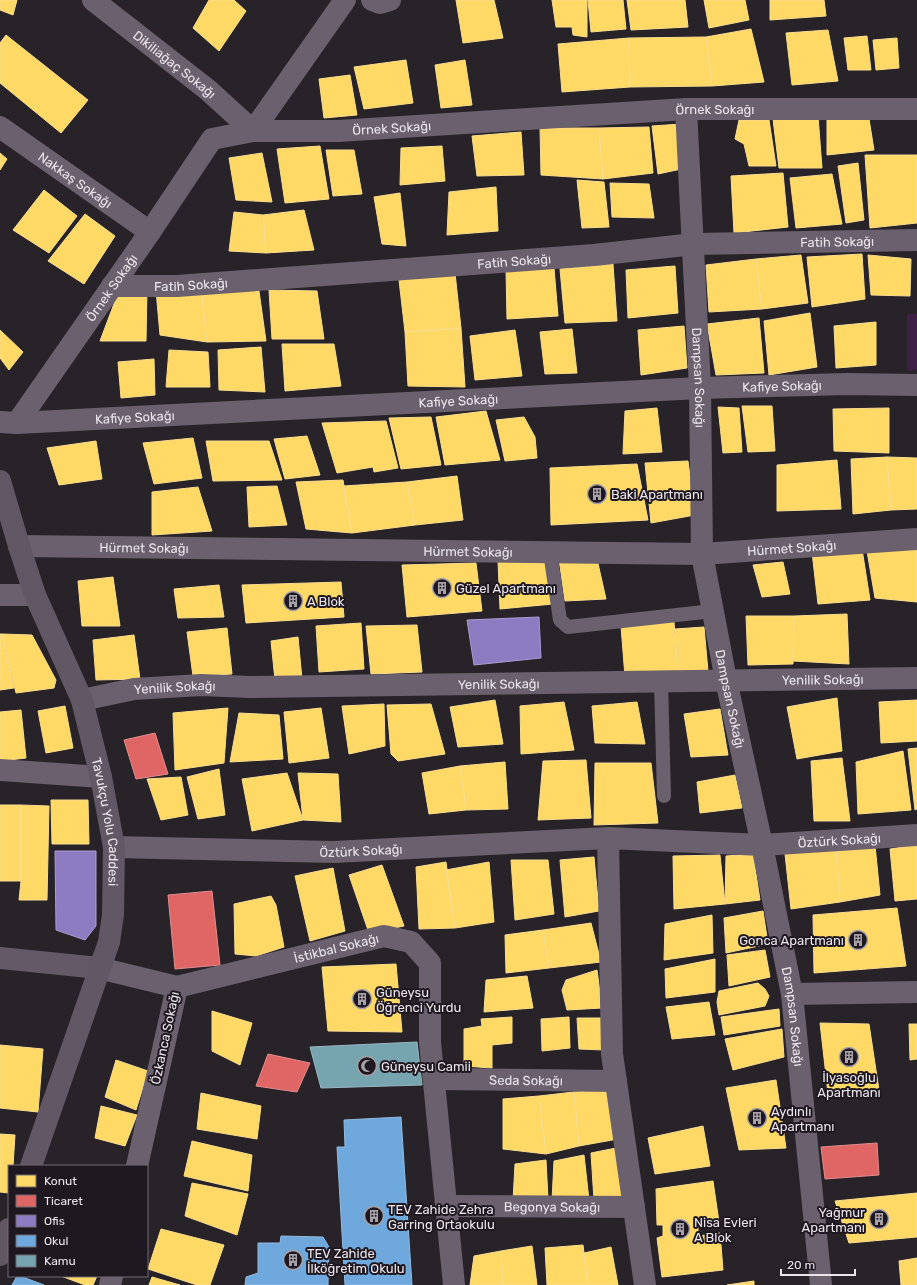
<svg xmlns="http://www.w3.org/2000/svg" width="917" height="1285" font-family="Rubik,sans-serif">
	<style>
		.green { fill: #3e1f47 }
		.homes { fill: #ffd966; stroke: #f9dd8e }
		.shops { fill: #e06666; stroke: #e38c8e }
		.offices { fill: #8e7cc3; stroke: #aa9ccf }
		.schools { fill: #6fa8dc; stroke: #94bae0 }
		.public { fill: #76a5af; stroke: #99b8c1 }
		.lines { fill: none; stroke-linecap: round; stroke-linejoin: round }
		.lane { stroke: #6b606e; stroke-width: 14 }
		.street { stroke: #6b606e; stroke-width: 22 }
		.secondary { stroke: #645966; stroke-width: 22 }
		.primary { stroke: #625765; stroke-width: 22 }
		.labels { text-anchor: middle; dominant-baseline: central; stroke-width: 4; stroke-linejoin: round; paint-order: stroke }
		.street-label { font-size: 13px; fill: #eae5eb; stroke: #1f1821 }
		.poi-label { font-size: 13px; fill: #eae5eb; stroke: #1f1821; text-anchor: start }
	</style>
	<rect width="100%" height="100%" fill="#282329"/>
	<path class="green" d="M907,314H917V370L907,371Z"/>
	<path class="homes" d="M0,0H17L13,15L0,10Z
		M209,0H234L246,11L219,51L193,28Z
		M456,0H494L503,38L463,43Z
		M552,0H587V37L573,35L572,27H556Z
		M588,0H623L626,29L591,32Z
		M627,0H685L688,27L631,30Z
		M704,0H745L749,20L709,28Z
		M770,0H824L826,16L770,20Z
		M751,29L764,82L712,86L706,37Z
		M828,30L838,81L792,85L786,33Z
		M6,35L88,100L61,133L0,83V43Z
		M867,36L871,70H848L844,38Z
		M706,37L712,86L630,87L629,38Z
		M629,38L630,87L562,92L558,44Z
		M897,38L899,68L876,70L873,40Z
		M406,60L413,103L364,109L354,67Z
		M465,60L472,105L441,108L435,65Z
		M350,75L357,115L324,118L319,79Z
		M818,116L822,168H779L773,119Z
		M827,119H869L874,150L827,155Z
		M739,120H769L776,166H749L744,144L735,139Z
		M681,124L686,168L658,174L652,126Z
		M649,127L653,173L603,179L599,128Z
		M540,128H599L603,179L541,175Z
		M521,132L524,175L477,176L472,136Z
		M320,146L329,199L285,203L277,149Z
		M442,146L445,181L400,185L401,148Z
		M326,150H354L362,194L333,196Z
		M0,153L7,159L0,170Z
		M262,153L272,202L236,200L229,158Z
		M865,155H917V223L870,228Z
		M858,163L864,220L846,223L838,166Z
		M783,173L788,227L734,233L731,176Z
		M832,174L842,224L796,228L790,178Z
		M577,180L604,182L609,227L582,228Z
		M610,183L649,184L654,218L612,217Z
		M496,187L498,231L447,235L449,192Z
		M44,190L77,216L49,253L13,230Z
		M400,193L406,246L382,244L374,197Z
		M304,210L314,250L266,253L263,215Z
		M234,212L263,215L266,253L229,251Z
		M85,214L115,236L84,284L48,261Z
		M862,254L865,299L812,307L807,257Z
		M801,255L808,303L762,309L756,259Z
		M868,255L911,259L910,296L871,295Z
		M756,259L762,309L709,312L706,265Z
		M613,264L617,321L565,323L560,269Z
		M675,266L678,313L628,318L626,270Z
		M554,268L558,316L507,319L506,270Z
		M455,273L461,328L405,332L399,280Z
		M258,284L266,341L207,342L201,288Z
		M201,288L207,342L160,335L156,290Z
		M147,290L146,341H100L118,293Z
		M269,290L317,291L324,339H272Z
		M810,313L817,367L769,375L764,321Z
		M759,318L764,373L716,375L707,324Z
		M876,322V365L836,368L834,326Z
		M684,326L687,368L641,375L638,330Z
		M461,328L465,387L408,386L405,332Z
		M572,329L577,373L545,374L540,332Z
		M0,330L23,352L9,370L0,358Z
		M515,330L522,376L475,380L470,336Z
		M282,344H334L341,386L285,391Z
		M261,347L265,392L219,390L218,350Z
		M169,350L208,352L210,387H166Z
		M154,359L155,395L121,398L118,362Z
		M742,406H772L775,451L748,452Z
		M718,407L739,408L742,452L723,453Z
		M657,408L662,452L623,454L625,411Z
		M889,408V453L834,451L833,409Z
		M486,411L500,460L445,465L436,417Z
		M431,417L441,465L401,469L389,418Z
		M524,417L535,437L537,458L505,461L496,420Z
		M386,421L398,468L374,472L373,467L337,473L322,423Z
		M307,436L320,475L285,479L274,439Z
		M193,438L202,478L154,484L143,443Z
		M96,441L102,479L59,485L47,448Z
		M206,441H269L282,480L213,481Z
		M887,457L917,458V509L891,510Z
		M887,457L891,510L853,514L851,459Z
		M837,460L841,509L777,511V465Z
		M688,461L695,515L651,523L645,463Z
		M637,464L648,520L551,525L550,468Z
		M457,476L463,520L415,525L407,482Z
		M343,480L352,533L306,529L296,482Z
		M407,482L415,525L352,533L343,486Z
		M277,486L287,525L249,527L247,487Z
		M198,487L212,531L152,535V492Z
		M862,549L870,600L818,604L812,552Z
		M917,549V602L875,598L867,551Z
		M544,558L553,604L500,609L498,561Z
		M559,559H597L606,599L565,601Z
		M783,562L790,594L762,597L753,565Z
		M476,563L482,611L407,617L402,565Z
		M113,577L120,626H82L78,581Z
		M341,582L344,617L246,623L242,585Z
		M219,585L224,617L178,618L174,589Z
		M847,614L849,664L793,661L794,616Z
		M746,616H794L793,664L748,665Z
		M674,622L678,673L625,677L621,626Z
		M361,623L364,669L319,672L316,626Z
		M417,625L422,672L371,674L366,626Z
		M704,627L708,671L678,673L675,629Z
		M227,628L232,674L193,676L187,632Z
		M0,634H2L14,688L0,690Z
		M2,634L32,635L56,680L54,688L16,693Z
		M134,635L140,679L96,680L93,640Z
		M298,637L302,679L275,680L271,641Z
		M837,698L842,751L797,759L787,707Z
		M495,700L503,744L458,747L450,707Z
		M917,700V741L881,743L879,702Z
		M564,702L574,750L521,754L520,706Z
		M637,702L645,744L595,743L592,706Z
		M384,704L385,746L349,754L342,706Z
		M431,704L445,754L398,761L391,754L387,705Z
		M65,706L73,748L46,753L38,711Z
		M228,708L224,763L175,770L173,713Z
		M321,708L329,758L289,763L284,712Z
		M720,709L728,755L691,757L684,714Z
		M21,710L26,758L0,761V712Z
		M239,713L279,715L283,759L230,762Z
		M917,748V809L915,810L908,749Z
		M903,751L911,810L858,814L856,762Z
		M842,758L850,821H814L811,761Z
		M586,760L591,818L538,820L543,761Z
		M505,762L508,809L466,810L460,766Z
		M595,763H651L658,823L594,825Z
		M460,766L466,810L429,814L422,773Z
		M219,769L225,815L198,819L187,777Z
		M287,773L303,820L252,831L242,779Z
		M298,773L338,774L341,822L303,820Z
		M735,775L742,808L700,813L697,782Z
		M181,777L188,815L161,820L147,779Z
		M51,800H88L89,844H52Z
		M0,805H21V881H0Z
		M21,805L49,806L47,900H19L21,881Z
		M875,845L880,895L840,902L836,847Z
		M917,845V899L895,901L890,849Z
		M836,847L840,902L791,909L785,854Z
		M753,854L760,900L725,904L726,856Z
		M720,855L725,904L674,909L673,856Z
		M594,857L599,911L565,917L560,860Z
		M511,860H548L554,914L515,920Z
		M446,862L455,928L419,929L416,867Z
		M489,862L494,922L455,928L446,870Z
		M382,865L404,926L369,933L349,875Z
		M333,868L345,931L310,941L295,876Z
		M271,896L276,905L284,947L256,956L235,954L234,904Z
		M897,908L906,966L814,973L813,915Z
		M763,911L768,944L726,953L724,918Z
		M712,915L713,953L664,960L665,924Z
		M591,923L601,962L549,968L543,930Z
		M543,930L549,968L506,973L505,935Z
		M765,950L770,977L729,986L727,955Z
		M715,959V992L666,998L665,969Z
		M396,964L402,1032L328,1031L322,967Z
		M597,970L602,1008L567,1010L562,990L566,980Z
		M527,976L533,1008L484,1012L486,980Z
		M758,983L765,989L769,996L765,1006L719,1015L717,1002L719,991Z
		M709,1002L715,1035L672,1039L666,1007Z
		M779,1009L780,1026L724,1035L721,1017Z
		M212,1011L252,1023L240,1065L212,1051Z
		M512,1017V1043L492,1045V1068L464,1066V1029L482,1026L481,1019Z
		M569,1017L570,1048L542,1051L541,1019Z
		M577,1018H604V1050L579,1049Z
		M820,1023L869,1024L879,1090L828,1093Z
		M909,1024H917V1059L910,1060Z
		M782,1029L784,1057L733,1070L725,1039Z
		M0,1045L43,1049L38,1112L0,1108Z
		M116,1060L148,1071L136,1110L105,1097Z
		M776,1080L786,1148L739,1150L726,1088Z
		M611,1090L618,1139L579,1146L574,1092Z
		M574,1092L579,1146L546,1154L539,1096Z
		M201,1093L261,1106L257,1139L197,1129Z
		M539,1096L546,1154L503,1149V1099Z
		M101,1106L137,1115L125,1146L95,1138Z
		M703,1126L710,1166L655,1174L648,1138Z
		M0,1134L15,1135L13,1166H9V1193L0,1192Z
		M192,1141L252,1155L248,1191L184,1176Z
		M616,1148L626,1200H594L591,1153Z
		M584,1155L589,1200H552L554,1161Z
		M546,1160L548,1199L513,1201L515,1164Z
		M713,1181L719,1222L698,1224V1236L720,1233L723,1270L662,1277L657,1238L663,1236V1225H657L656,1189Z
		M192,1183L248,1194L237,1235L185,1216Z
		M917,1193V1237L849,1243L835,1201Z
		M161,1229L224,1245L210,1285H197L148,1269Z
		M583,1245L588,1285H547L545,1248Z
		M532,1246L537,1285H503L501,1251Z
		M611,1247L618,1285H588L584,1253Z
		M501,1251L503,1285H470L474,1256Z
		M917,1258V1285H901L899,1261Z
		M61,1276H97L93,1285H85Z
		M152,1277L180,1285H149Z
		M754,1281V1285H727Z"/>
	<path class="shops" d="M155,733L168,774L136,779L124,740Z
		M212,891L220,965L175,969L168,895Z
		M268,1054L310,1063L297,1092L256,1086Z
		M877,1143L879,1175L825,1179L821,1147Z"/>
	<path class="offices" d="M539,617L541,658L474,665L467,620Z
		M55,851H96V926L85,940L56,930Z"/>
	<path class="schools" d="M401,1117L412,1285H345L337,1147H345L344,1120Z
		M281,1236L323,1237L329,1247L328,1285H245L246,1277L258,1273V1243H280Z
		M17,1276H20L44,1285H12Z"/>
	<path class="public" d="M417,1042L422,1085L321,1088L310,1047Z"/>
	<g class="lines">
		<path class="lane" d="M550,552L560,620L568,627L713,611
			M661,681L664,796"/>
		<g class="street">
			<path id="s1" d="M93,0L208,90L253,131L345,0"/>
			<path d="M372,0L380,3L390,0"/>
			<path id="s2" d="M686,109L700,388L702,554L726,680L762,845L792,994L821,1285"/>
			<path id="s3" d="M0,127L150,232"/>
			<path id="s4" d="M112,286H177L594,255L694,244L917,240"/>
			<path id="s5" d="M0,422L17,423L700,388L847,384L917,385"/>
			<path id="s6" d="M17,423L150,232L212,139L253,131H338L686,109H917"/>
			<path id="s7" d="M19,546L702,554L917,539"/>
			<path d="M0,595H35"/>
			<path id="s8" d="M82,700L134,689L201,685L250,687L917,678"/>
			<path d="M0,770L101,777"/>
			<path id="s9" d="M114,847L334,852L608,838"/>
			<path d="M99,968L177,987L137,1166"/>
			<path id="s10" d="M177,987L384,936L411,942L430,963V1042L454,1285"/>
			<path d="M792,994L917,992"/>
			<path id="s11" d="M435,1079L616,1081"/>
			<path id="s12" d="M446,1206L634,1207"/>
			<path d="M110,1285L112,1276"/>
			<path id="s13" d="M645,1285L612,1054L608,838L762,845L917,835"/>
		</g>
		<path class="secondary" d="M0,958L99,968"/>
		<g class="primary">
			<path id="s14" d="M0,481L19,546L35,595L82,700L101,777L114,847L113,915L109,942L31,1166"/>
			<path d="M0,1255L9,1229"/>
		</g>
	</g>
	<defs>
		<symbol id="building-ring" viewBox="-11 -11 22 22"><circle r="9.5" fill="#1f1821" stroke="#a6a1a7" stroke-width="1.5"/><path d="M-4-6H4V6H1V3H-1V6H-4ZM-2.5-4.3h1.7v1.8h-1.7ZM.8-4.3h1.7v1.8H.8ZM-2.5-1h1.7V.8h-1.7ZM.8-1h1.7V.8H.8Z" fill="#a6a1a7"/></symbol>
		<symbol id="mosque-ring" viewBox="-11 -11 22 22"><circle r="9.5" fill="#1f1821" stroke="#a6a1a7" stroke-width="1.5"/><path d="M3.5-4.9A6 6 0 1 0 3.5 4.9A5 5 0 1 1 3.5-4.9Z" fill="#a6a1a7"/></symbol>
	</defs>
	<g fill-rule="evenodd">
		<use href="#building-ring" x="586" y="483" width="22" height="22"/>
		<use href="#building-ring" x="431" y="577" width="22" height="22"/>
		<use href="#building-ring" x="282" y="590" width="22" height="22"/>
		<use href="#building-ring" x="847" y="929" width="22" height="22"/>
		<use href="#building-ring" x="351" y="988" width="22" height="22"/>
		<use href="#building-ring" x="838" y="1046" width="22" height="22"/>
		<use href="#mosque-ring" x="356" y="1055" width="22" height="22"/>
		<use href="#building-ring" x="746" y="1107" width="22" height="22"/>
		<use href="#building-ring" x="363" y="1205" width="22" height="22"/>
		<use href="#building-ring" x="868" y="1208" width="22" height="22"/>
		<use href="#building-ring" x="669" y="1218" width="22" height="22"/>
		<use href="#building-ring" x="282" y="1249" width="22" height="22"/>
	</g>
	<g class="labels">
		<g class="street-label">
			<text stroke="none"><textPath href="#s1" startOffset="104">Dikiliağaç Sokağı</textPath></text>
			<text stroke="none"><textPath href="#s6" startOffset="849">Örnek Sokağı</textPath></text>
			<text stroke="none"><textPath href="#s6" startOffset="525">Örnek Sokağı</textPath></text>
			<text stroke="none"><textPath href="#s3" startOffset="92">Nakkaş Sokağı</textPath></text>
			<text stroke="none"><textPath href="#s4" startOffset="727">Fatih Sokağı</textPath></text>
			<text stroke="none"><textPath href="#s4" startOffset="403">Fatih Sokağı</textPath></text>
			<text stroke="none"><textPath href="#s4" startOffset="79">Fatih Sokağı</textPath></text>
			<text stroke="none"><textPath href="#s6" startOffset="165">Örnek Sokağı</textPath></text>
			<text stroke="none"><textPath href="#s2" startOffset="269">Dampsan Sokağı</textPath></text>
			<text stroke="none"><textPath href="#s5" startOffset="783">Kafiye Sokağı</textPath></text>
			<text stroke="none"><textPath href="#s5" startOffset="459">Kafiye Sokağı</textPath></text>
			<text stroke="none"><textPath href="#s5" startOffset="135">Kafiye Sokağı</textPath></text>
			<text stroke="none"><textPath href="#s7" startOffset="773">Hürmet Sokağı</textPath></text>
			<text stroke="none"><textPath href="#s7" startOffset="125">Hürmet Sokağı</textPath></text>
			<text stroke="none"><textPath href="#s7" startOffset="449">Hürmet Sokağı</textPath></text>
			<text stroke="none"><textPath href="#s8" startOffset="742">Yenilik Sokağı</textPath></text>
			<text stroke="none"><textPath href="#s8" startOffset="418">Yenilik Sokağı</textPath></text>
			<text stroke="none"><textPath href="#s8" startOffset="94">Yenilik Sokağı</textPath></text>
			<text stroke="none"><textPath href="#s2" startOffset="593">Dampsan Sokağı</textPath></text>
			<text stroke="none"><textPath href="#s14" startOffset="359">Tavukçu Yolu Caddesi</textPath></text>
			<text stroke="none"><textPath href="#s13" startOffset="681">Öztürk Sokağı</textPath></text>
			<text stroke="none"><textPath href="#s9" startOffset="247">Öztürk Sokağı</textPath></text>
			<text stroke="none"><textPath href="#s10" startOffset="164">İstikbal Sokağı</textPath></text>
			<text stroke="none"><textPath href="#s2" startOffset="917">Dampsan Sokağı</textPath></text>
			<text transform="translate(165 1038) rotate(-78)">Özkanca Sokağı</text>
			<text stroke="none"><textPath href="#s11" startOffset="91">Seda Sokağı</textPath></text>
			<text stroke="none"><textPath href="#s12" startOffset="106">Begonya Sokağı</textPath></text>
		</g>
		<g class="poi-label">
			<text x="611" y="494">Baki Apartmanı</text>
			<text x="456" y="588">Güzel Apartmanı</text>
			<text x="307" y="601">A Blok</text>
			<text x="844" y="940" text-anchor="end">Gonca Apartmanı</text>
			<text x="376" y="992">Güneysu<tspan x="376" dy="15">Öğrenci Yurdu</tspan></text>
			<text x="381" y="1066">Güneysu Camii</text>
			<text x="849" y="1077" text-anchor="middle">İlyasoğlu<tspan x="849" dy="15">Apartmanı</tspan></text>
			<text x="771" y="1111">Aydınlı<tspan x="771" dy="15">Apartmanı</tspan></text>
			<text x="388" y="1209">TEV Zahide Zehra<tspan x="388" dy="15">Garring Ortaokulu</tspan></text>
			<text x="865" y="1212" text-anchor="end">Yağmur<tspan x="865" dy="15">Apartmanı</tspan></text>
			<text x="694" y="1222">Nisa Evleri<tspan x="694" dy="15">A Blok</tspan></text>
			<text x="307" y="1253">TEV Zahide<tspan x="307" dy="15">İlköğretim Okulu</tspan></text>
		</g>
	</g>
	<rect x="8" y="1165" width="140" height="112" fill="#1f1821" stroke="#706a72"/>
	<rect x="16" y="1175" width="20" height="12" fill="#ffd966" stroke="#706a72"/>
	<text x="44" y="1185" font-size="12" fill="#eae5eb">Konut</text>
	<rect x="16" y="1195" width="20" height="12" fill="#e06666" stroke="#706a72"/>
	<text x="44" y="1205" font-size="12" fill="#eae5eb">Ticaret</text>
	<rect x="16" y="1215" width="20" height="12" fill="#8e7cc3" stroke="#706a72"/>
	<text x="44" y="1225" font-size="12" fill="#eae5eb">Ofis</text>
	<rect x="16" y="1235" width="20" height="12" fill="#6fa8dc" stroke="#706a72"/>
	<text x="44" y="1245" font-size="12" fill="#eae5eb">Okul</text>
	<rect x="16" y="1255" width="20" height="12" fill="#76a5af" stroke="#706a72"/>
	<text x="44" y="1265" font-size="12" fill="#eae5eb">Kamu</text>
	<path d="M781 1269v6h74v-6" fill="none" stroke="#eae5eb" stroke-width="2"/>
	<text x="787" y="1269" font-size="12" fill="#eae5eb" stroke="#1f1821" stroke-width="3" paint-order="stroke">20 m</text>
</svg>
